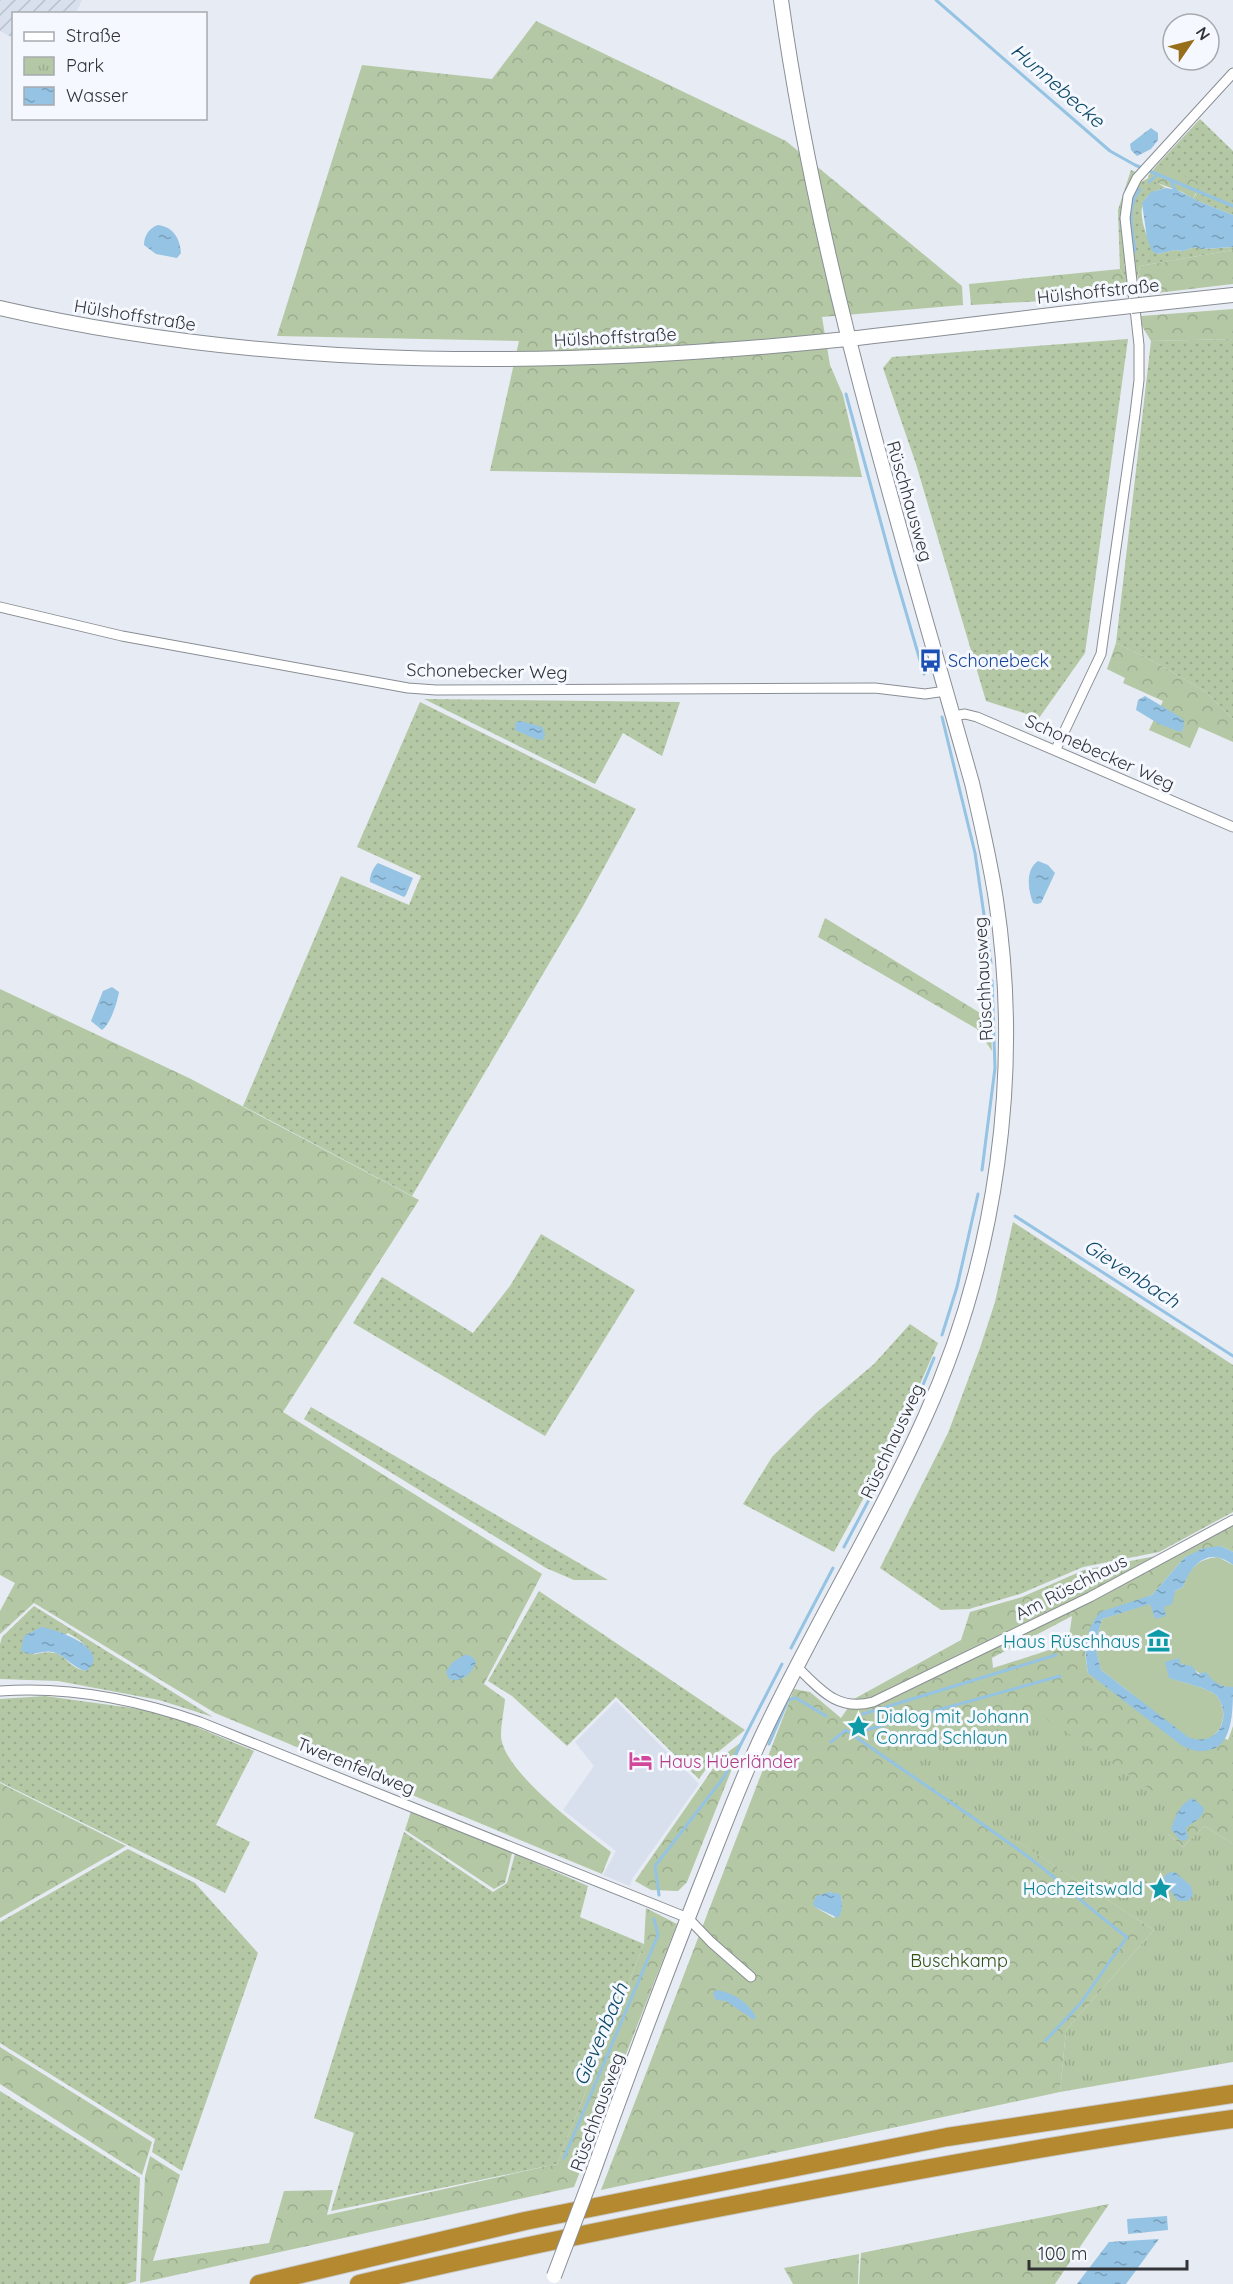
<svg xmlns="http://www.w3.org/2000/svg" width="1233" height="2284" font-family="Quicksand,sans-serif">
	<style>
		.built { fill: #d8e0ee }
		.industrial { fill: url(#industrial-furrows) }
		.grass { fill: url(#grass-dots); fill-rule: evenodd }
		.forest { fill: url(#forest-crowns); fill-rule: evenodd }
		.park { fill: url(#park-tufts) }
		.garden { fill: #b4c8a5 }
		.water { fill: url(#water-ripples) }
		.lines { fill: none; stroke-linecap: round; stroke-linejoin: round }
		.stream { stroke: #94c3e3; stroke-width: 3 }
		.street-casing { stroke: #898e95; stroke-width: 11 }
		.secondary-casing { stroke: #898e95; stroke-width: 16 }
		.highway-casing { stroke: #c9cacb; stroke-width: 20 }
		.street { stroke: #fff; stroke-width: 9 }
		.secondary { stroke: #fff; stroke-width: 14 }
		.highway { stroke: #b4892f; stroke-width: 18 }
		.secondary-bridge-casing { stroke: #898e95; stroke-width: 16; stroke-linecap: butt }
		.secondary-bridge { stroke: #fff; stroke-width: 14 }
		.labels { text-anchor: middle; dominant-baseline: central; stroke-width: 6; stroke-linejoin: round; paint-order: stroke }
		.street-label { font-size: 18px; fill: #313336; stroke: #f5f9ff }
		.transit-label { font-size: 18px; fill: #164399; stroke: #f5f9ff; text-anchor: start }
		.culture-label { font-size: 18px; fill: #0d838f; stroke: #f5f9ff; text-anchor: end }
		.hotel-label { font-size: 18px; fill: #b23c85; stroke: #f5f9ff; text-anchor: start }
		.park-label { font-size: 18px; fill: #32500f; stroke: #f5f9ff }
		.water-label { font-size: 20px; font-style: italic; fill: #0d4867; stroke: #f5f9ff }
	</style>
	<defs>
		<pattern id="industrial-furrows" width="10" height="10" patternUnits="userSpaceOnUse" patternTransform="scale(1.5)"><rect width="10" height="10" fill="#d8e0ee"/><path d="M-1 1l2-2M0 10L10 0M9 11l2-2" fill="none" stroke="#bac1cd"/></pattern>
		<pattern id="grass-dots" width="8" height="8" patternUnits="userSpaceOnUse" patternTransform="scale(1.5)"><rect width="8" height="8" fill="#b4c8a5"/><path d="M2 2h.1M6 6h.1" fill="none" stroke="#9bac8f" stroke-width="1.8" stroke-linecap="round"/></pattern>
		<pattern id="forest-crowns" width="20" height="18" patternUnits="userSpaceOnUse" patternTransform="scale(1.5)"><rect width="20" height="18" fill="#b4c8a5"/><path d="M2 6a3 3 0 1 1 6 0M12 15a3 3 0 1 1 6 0" fill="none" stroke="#9bac8f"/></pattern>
		<pattern id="park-tufts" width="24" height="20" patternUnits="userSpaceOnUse" patternTransform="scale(1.5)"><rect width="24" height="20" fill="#b4c8a5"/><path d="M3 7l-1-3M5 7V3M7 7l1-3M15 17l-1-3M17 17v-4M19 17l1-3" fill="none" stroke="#9bac8f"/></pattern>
		<pattern id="water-ripples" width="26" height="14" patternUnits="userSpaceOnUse" patternTransform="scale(1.5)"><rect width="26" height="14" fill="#94c3e3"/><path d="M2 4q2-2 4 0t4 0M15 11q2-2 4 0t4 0" fill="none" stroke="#799fb9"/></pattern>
	</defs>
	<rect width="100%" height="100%" fill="#e7ebf3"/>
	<path class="built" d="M616,1701L699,1784L632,1879L630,1886L603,1875L616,1851L563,1810L594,1766L575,1742Z"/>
	<path class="industrial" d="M0,0H82L76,13L14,14L13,38L0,31Z"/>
	<path class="grass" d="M1200,119L1233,151V215L1193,199L1196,194L1158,164Z
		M1131,170L1138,173L1131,184L1127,261L1124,265L1129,272L1128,283L1120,269L1118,210Z
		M1149,178L1166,188C1128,194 1142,231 1157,254L1175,250L1183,251L1195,247L1202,249L1233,247V250L1140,266L1136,283L1128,209L1136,184Z
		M1128,339L1085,653L1039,718L986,701L916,464L883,368L892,357Z
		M1233,339V719L1206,692L1153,661L1116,643L1151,341Z
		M424,699L680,702L662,756L623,733L595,784Z
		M420,702L636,809L583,906L412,1196L243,1106L341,876L409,905L421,876L357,847Z
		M1013,1222L1233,1365V1512L1159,1552L1083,1567L1020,1594L969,1609L941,1610L880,1568L948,1433L980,1348L995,1302Z
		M541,1234L635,1290L545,1436L353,1323L382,1277L473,1333L510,1286Z
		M910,1324L938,1343L895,1441L834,1552L743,1504L772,1457L816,1413L874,1364Z
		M311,1407L608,1580H574L546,1568L304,1419Z
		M539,1591L745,1730L718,1752L699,1779L616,1697L567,1746L512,1696L488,1681Z
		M34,1606L213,1717L159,1700L58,1681L0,1679V1644L2,1637ZM68,1633L81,1641L92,1656L86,1671C61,1666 68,1645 32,1655Z
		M45,1696L161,1712L254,1751L216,1825L250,1842L225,1893L0,1782V1699Z
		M404,1832L493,1892L507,1883L515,1854L588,1886L580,1917L644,1944L557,2164L331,2211L354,2133L314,2118Z
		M128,1849L195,1883L258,1953L182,2171L152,2152L155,2139L0,2043V1922Z
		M0,2091L140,2178L136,2281L126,2284H0Z"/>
	<path class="forest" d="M536,21L786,141L962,286L963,305L822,317L830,365L843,395L862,477L490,471L519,341L277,336L362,65L492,79Z
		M1158,164L1200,183L1193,199L1182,192L1149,180L1148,176Z
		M1233,250V284L1139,295L1137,282L1140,266Z
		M1120,269L1128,283L1130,296L971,305L969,284Z
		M1233,309V339L1151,341L1142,326L1141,316Z
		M1116,643L1153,661L1206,692L1233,719V742L1199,727L1190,748L1149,730L1163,701L1123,683L1125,678L1107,669Z
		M825,918L990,1019L992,1051L977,1029L818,937Z
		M0,989L191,1079L419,1200L283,1412L542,1574L484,1684L505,1699C504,1711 501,1724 501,1736C503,1772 583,1830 611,1852L602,1874L215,1713L34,1603L0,1634V1611L15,1583L0,1575Z
		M1233,1523V1552L1221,1546L1185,1557L1152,1595L1094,1621C1084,1642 1084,1651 1088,1673L1228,1740L1233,1726V1844L1205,1826L1183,1847L1168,1834L885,1756L1154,1930L1066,2030L1060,2092L601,2190L794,1689L810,1692L841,1718L854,1699L961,1640L970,1612L1022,1597L1084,1570L1161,1555ZM1072,1616L1068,1644L993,1668L992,1658ZM829,1892L840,1895L842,1900L834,1918L815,1907Z
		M743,1741L687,1882L678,1891L651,1890L635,1881L721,1757Z
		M0,1783L126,1846L0,1918Z
		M412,1808L512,1853L505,1883L494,1889L405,1830Z
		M646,1908L677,1924L574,2187L140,2283L145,2176L150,2156L180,2175L153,2261L269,2243L284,2191L333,2190L327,2215L557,2164L644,1944Z
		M0,2047L152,2142L142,2175L0,2084Z
		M1109,2204L1055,2284H859L861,2253Z
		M859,2254L858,2284H793L784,2268Z"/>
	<path class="park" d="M1034,1710L1178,1808L1168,1834L1183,1847L1205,1826L1233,1844V2062L1060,2092L1066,2030L1154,1930L884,1756Z"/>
	<path class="garden" d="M1218,1557L1233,1565V1687C1212,1689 1199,1668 1181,1664L1170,1678C1181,1682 1209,1688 1217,1696C1233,1718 1216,1749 1188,1737L1101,1670L1095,1645L1102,1619L1150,1603L1164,1607L1175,1591L1183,1587C1189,1568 1198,1559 1218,1557Z"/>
	<path class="water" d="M1151,128L1158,133V140L1151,149L1137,156L1131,150L1130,144Z
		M1166,188L1177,190L1198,201L1233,215V247L1201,249L1195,247L1183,251L1175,250L1157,254L1152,251L1147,238L1142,203L1151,192Z
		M158,225C173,227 180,238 181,253L177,258L156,254L144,245C144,236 149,228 158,225Z
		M1145,696L1180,717L1184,721L1183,730L1180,732L1159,724L1136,710L1138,700Z
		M521,721L542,727L545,733L543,740L536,739L515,730L516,722Z
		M1038,861L1048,865L1055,873L1041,903L1037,904L1033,903C1028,890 1025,870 1038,861Z
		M378,863L413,878L406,895L404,897L370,882C369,877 374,866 378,863Z
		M112,987L119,992C117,1003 111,1023 102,1030L91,1021L103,991Z
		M1221,1546L1233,1552V1565C1209,1546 1191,1564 1183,1587L1175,1591L1172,1604L1164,1607L1166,1616L1155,1619L1150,1604L1102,1619L1095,1645L1101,1670L1188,1737C1217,1749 1233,1717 1217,1696C1209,1688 1181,1682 1169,1678L1165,1662L1179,1658L1181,1664L1192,1666L1198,1674L1206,1672C1212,1681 1221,1688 1233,1687C1233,1708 1233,1742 1213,1749C1200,1753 1192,1751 1181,1745L1088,1673C1084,1648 1084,1633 1100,1612L1152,1595L1185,1557L1204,1548Z
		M41,1627C57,1629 114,1650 86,1671C73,1668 66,1656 53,1652C41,1649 30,1659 21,1650L24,1636Z
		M464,1655C470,1655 473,1656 476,1662C472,1674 461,1683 449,1679L446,1672L452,1663Z
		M1193,1798L1204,1808C1203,1819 1194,1821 1186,1828L1188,1838L1184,1841L1180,1840L1171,1829C1176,1816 1179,1804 1193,1798Z
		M1175,1872L1191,1886L1193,1895L1188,1901H1178L1165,1884L1164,1877L1168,1873Z
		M829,1892L840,1894C843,1902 843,1911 838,1918L815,1907L813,1904L816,1896Z
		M716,1990C734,1993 747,2001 756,2017L754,2020L726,2001L716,2000L713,1994Z
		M1167,2216L1168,2230L1128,2234L1127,2219Z
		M1159,2239L1126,2284H1077L1109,2242Z"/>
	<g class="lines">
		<path class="stream" d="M936,0L1110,151L1135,165L1233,206
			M1170,179L1176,192
			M1149,182L1158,174
			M1135,251C1132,230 1126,207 1140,189
			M846,394L894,571L924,674
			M942,717L975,853L991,963
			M982,1170L995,1068L992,981
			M1015,1216L1233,1356
			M942,1335L957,1287L978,1194
			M844,1547L900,1441L934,1358
			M791,1648L833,1568
			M863,1714L1056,1655
			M866,1730L1060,1676
			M831,1742L846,1730C907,1774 971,1814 1031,1859C1064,1884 1094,1913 1127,1937L1080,2004L1045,2041
			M769,1744L788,1700L796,1698L826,1716
			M659,1895L655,1866L724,1777L782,1664
			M564,2158L658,1935L654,1919"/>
		<defs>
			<path id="street" d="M0,607L122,636L408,688L436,690L875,688L925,694L946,691
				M953,716L965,714L977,717L1233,827
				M1056,749L1101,654L1135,414L1139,380V345L1125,218L1128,196L1137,178L1233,73
				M796,1666C820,1689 837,1712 873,1702L1090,1597L1233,1520
				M0,1691C69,1686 135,1699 200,1722L688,1918L711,1942L751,1977"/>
			<path id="secondary" d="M1140,305L1233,295
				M0,308C278,372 565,368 847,339C942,329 1036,316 1131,306
				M590,2181C625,2082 662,1984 700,1887C720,1837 739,1785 762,1736C813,1628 876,1526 925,1417C997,1258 1022,1072 996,900C990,860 981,822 972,783C899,524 818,267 781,0"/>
			<path id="highway" d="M259,2284L525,2221L947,2137L1233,2094
				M359,2284C490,2253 622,2226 754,2201C914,2170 1072,2141 1233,2119"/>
		</defs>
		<use href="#street" class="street-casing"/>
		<use href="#secondary" class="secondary-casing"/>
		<use href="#highway" class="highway-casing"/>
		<use href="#street" class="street"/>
		<use href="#secondary" class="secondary"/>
		<use href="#highway" class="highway"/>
		<defs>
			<path id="secondary-bridge" d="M1131,306L1140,305
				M554,2276L590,2181"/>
		</defs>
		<use href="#secondary-bridge" class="secondary-bridge-casing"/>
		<use href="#secondary-bridge" class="secondary-bridge"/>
	</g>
	<defs>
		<symbol id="bus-bare" viewBox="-9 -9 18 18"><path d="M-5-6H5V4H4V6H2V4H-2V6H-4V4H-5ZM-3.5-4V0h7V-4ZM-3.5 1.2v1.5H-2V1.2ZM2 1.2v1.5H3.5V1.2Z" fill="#1a4fb4" stroke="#f5f9ff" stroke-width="2.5" paint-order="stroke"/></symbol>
		<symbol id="museum-bare" viewBox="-9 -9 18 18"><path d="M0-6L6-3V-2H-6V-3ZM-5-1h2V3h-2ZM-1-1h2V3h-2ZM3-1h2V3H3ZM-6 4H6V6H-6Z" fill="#0f9aa8" stroke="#f5f9ff" stroke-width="2.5" paint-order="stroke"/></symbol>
		<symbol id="sight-bare" viewBox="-9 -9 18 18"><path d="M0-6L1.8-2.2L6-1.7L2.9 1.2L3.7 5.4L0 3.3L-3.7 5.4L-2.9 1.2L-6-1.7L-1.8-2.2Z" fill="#0f9aa8" stroke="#f5f9ff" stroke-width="2.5" paint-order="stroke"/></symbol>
		<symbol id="hotel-bare" viewBox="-9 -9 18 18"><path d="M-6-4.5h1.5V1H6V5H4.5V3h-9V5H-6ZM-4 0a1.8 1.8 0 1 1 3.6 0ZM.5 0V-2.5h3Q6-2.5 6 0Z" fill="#d1479c" stroke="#f5f9ff" stroke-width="2.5" paint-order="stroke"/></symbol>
	</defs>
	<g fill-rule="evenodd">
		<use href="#bus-bare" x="914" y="644" width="33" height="33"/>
		<use href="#museum-bare" x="1142" y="1624" width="33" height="33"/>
		<use href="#sight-bare" x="842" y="1710" width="33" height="33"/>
		<use href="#hotel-bare" x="624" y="1744" width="33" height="33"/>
		<use href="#sight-bare" x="1144" y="1872" width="33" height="33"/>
	</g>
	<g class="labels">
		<g class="street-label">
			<text transform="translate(1098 291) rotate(-6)">Hülshoffstraße</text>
			<text transform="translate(135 315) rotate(9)">Hülshoffstraße</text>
			<text transform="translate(615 337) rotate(-3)">Hülshoffstraße</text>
			<text transform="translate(910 501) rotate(74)">Rüschhausweg</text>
			<text transform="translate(487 671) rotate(1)">Schonebecker Weg</text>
			<text transform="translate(1100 752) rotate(24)">Schonebecker Weg</text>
			<text transform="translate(983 979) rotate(-93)">Rüschhausweg</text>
			<text transform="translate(892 1441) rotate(-65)">Rüschhausweg</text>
			<text transform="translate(1071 1587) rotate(-27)">Am Rüschhaus</text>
			<text transform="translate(356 1766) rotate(22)">Twerenfeldweg</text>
			<text transform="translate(597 2112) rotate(-70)">Rüschhausweg</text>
		</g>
		<g class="transit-label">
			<text x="948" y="660">Schonebeck</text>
		</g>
		<g class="culture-label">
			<text x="1140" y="1641">Haus Rüschhaus</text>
			<text x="876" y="1716" text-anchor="start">Dialog mit Johann<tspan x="876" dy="21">Conrad Schlaun</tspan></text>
			<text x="1143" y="1888">Hochzeitswald</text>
		</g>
		<g class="hotel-label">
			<text x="659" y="1761">Haus Hüerländer</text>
		</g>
		<g class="park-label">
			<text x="959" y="1960">Buschkamp</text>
		</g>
		<g class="water-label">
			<text transform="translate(1058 85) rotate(41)">Hunnebecke</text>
			<text transform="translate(1132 1273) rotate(33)">Gievenbach</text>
			<text transform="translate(600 2034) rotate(-67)">Gievenbach</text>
		</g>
	</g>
	<rect x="12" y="12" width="195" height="108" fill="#f5f9ff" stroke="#a7aaaf" stroke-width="1.5"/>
	<rect x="24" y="32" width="30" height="9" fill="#ffffff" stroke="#a7aaaf" stroke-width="1.5"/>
	<text x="66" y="42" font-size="18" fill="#313336">Straße</text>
	<rect x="24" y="57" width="30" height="18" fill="url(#park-tufts)" stroke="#a7aaaf" stroke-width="1.5"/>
	<text x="66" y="72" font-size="18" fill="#313336">Park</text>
	<rect x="24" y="87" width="30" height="18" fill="url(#water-ripples)" stroke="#a7aaaf" stroke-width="1.5"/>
	<text x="66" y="102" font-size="18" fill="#313336">Wasser</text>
	<g transform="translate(1191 42) rotate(55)"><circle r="28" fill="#f5f9ff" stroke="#a7aaaf" stroke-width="1.5"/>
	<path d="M0-4.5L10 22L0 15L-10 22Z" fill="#976f1a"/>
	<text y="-9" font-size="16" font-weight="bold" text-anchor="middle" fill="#313336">N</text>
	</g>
	<path d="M1029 2260v9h158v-9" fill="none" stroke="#313336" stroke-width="3"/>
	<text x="1038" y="2260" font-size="18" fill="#313336" stroke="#f5f9ff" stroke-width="4.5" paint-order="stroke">100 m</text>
</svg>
